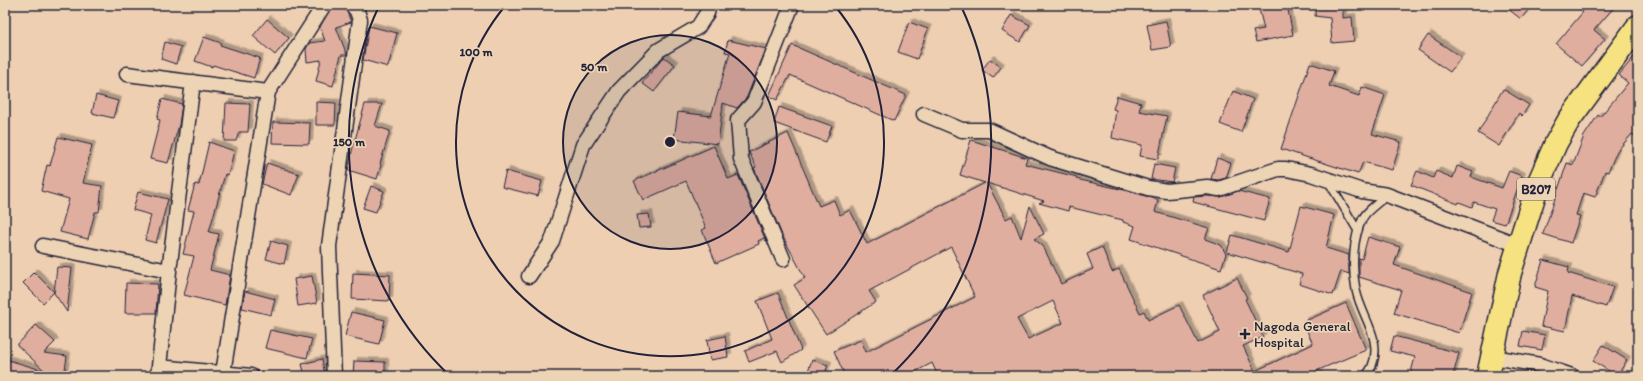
<svg xmlns="http://www.w3.org/2000/svg" width="1643" height="381" font-family="Itim,sans-serif">
	<style>
		.building { fill: #e0ae9f; stroke: #22223b; fill-rule: evenodd; filter: url(#shadow) }
		.lines { fill: none; stroke-linecap: round; stroke-linejoin: round }
		.service-casing { stroke: #22223b; stroke-width: 10 }
		.minor-casing { stroke: #22223b; stroke-width: 17 }
		.primary-casing { stroke: #22223b; stroke-width: 25 }
		.service { stroke: #ecd4b4; stroke-width: 7 }
		.minor { stroke: #ecd4b4; stroke-width: 14 }
		.primary { stroke: #f6e281; stroke-width: 22 }
		.ring { fill: none; stroke: #22223b; stroke-width: 2 }
		.poi-dot { fill: #22223b; stroke: #ecd4b4; stroke-width: 1.5 }
		.labels { text-anchor: middle; dominant-baseline: central; stroke-width: 3.5; stroke-linejoin: round; paint-order: stroke }
		.shield { fill: #ecd4b4; stroke: #5f575f; stroke-width: 1 }
		.shield-label { font-size: 13px; font-weight: bold; fill: #22223b }
		.poi-label { font-size: 14px; fill: #22223b; stroke: #ecd4b4; text-anchor: start }
		.centre { fill: #22223b; stroke: #ecd4b4; stroke-width: 2 }
		.ring-label { font-size: 12px; text-anchor: middle; font-weight: bold; fill: #22223b; stroke: #ecd4b4; stroke-width: 3.5; stroke-linejoin: round; paint-order: stroke }
	</style>
	<defs>
		<filter id="shadow"><feDropShadow dx="3.5" dy="-3.5" stdDeviation="0" flood-color="#0004"/></filter>
	</defs>
	<rect width="100%" height="100%" fill="#eecfb2"/>
	<filter id="ink" filterUnits="userSpaceOnUse"><feTurbulence type="fractalNoise" baseFrequency=".025" numOctaves="2"/><feDisplacementMap in="SourceGraphic" scale="8" xChannelSelector="R" yChannelSelector="G"/><feConvolveMatrix kernelMatrix="1 2 1 2 8 2 1 2 1" color-interpolation-filters="sRGB"/></filter>
	<g filter="url(#ink)">
		<path class="building" d="M332,5H344L351,22L336,27L347,55H341L333,86L316,81L321,60L307,62L306,49L309,43L325,41L320,27Z
			M1258,5H1287L1293,35L1256,42L1253,31L1264,29Z
			M1316,5H1343V18L1352,17L1354,41L1332,43L1330,18L1315,16Z
			M1503,5H1532L1521,19Z
			M1575,5H1616L1594,30L1605,39L1582,66L1556,44L1583,12Z
			M1011,15L1030,25L1020,42L1002,31Z
			M267,19L289,38L275,55L253,36Z
			M1166,21L1171,47L1152,50L1147,25Z
			M909,22L928,29L917,59L898,52Z
			M369,26L397,33L388,67L363,60Z
			M1428,35L1461,57L1450,72L1418,50Z
			M204,37L221,43L220,45L260,58L254,78L213,65L212,67L195,61Z
			M728,40L766,49L747,97L737,108L723,103L718,144L674,139L678,112L711,116L730,53L725,52Z
			M165,42L181,47L176,64L161,59Z
			M792,45L906,95L894,121L790,75L777,100L769,96Z
			M1638,52V138L1632,134L1617,151L1608,172L1605,171L1595,197L1583,193L1576,215L1580,216L1571,243L1543,234L1567,163L1573,165L1584,136L1598,115L1600,117L1628,83L1619,75Z
			M664,57L675,65L654,92L642,83Z
			M990,59L1001,67L993,78L982,70Z
			M1310,63L1334,71L1329,86L1359,96L1362,87L1385,95L1372,134L1401,142L1392,170L1363,162L1358,174L1281,149Z
			M1503,89L1529,105L1522,116L1519,113L1499,146L1478,133Z
			M1233,91L1253,99L1241,132L1220,124Z
			M96,95L118,101L113,118L92,113Z
			M1117,96L1141,103L1139,111L1167,116L1158,159L1140,156L1142,145L1112,138L1116,110L1113,109Z
			M162,99L182,104L179,125L168,163L150,159L160,120L157,119Z
			M316,102L336,103L335,125H316Z
			M226,103L250,104L248,132H239L236,141H224Z
			M365,104H382L375,126L390,131L380,164L381,165L377,179L348,170L353,147Z
			M779,107L832,126L826,142L774,123Z
			M273,122L310,123L309,144L272,143Z
			M788,133L819,206L834,200L840,215L850,210L867,244L985,183L960,175L971,140L1027,158L1025,164L1077,177L1076,179L1133,192L1158,200L1155,212L1209,228L1205,239L1221,245L1226,254L1221,269L1131,239L1135,226L1123,222V220L1069,207L1068,211L1039,203L1044,201L987,183L1006,219L1012,216L1021,238L1030,206L1044,234L1034,239L1043,246L1061,284L1093,269L1087,254L1102,247L1112,272L1119,269L1140,313L1144,311L1148,320L1179,305L1198,343L1220,332L1203,295L1237,278L1247,298L1245,299L1263,337L1243,346L1255,371L1313,344L1303,322L1346,303L1366,350L1316,371L1319,376H938L932,363L907,376H845L834,351L861,340L866,352L975,297L951,247L869,291L876,302L826,334L794,285L805,278L782,235L754,168L756,167L749,152ZM1053,301L1063,323L1028,339L1017,319Z
			M58,137L92,145L83,183L102,186L99,212H95L88,239L60,232L69,199L41,191L47,165L50,166Z
			M209,142L234,151L228,175L225,174L209,232L219,234L210,270L230,275L225,305L184,295L194,256L183,254L194,211L188,210L195,184L199,185Z
			M714,146L728,179L738,175L766,241L764,238L758,241L759,244L716,263L702,230L706,228L686,181L643,200L634,181Z
			M1217,158L1231,163L1226,178L1218,180L1211,179Z
			M267,163L299,174L291,195L262,184Z
			M1154,164L1175,168L1172,182L1151,179Z
			M1457,166L1473,172L1471,177L1502,188L1509,171L1522,176L1505,224L1491,220L1495,209L1474,202L1472,207L1459,202L1458,204L1411,185L1417,171L1433,178L1436,171L1453,178Z
			M506,171L542,181L538,196L502,187Z
			M371,186L384,191L376,212L363,208Z
			M1238,191L1270,199L1264,221L1193,202L1194,197L1207,196L1221,197Z
			M138,192L168,199L156,243L145,240L151,215L133,210Z
			M1301,206L1334,215L1326,248L1349,255V274L1341,271L1333,295L1299,284L1302,274L1227,252L1232,235L1289,252Z
			M649,214L651,227L639,228L637,215Z
			M1368,237L1400,247L1394,265L1472,292L1459,333L1394,313L1401,290L1359,277V258L1362,259Z
			M271,241L288,246L284,264L266,259Z
			M1543,260L1569,267L1568,273L1613,287L1606,307L1572,296L1565,331L1541,326L1548,291L1535,287Z
			M57,267L72,268L67,312L54,293Z
			M34,272L54,292L43,303L23,283Z
			M353,273L390,275L389,301L352,299Z
			M312,276L317,303L298,306L294,279Z
			M126,283L158,284L156,313H125Z
			M245,291L275,299L271,315L242,308Z
			M778,293L801,350L782,362L777,351L749,362L745,351L772,339L757,301Z
			M351,312L385,320L379,344L345,336Z
			M36,325L55,342L44,353L67,356L64,376H5V359L45,371L17,345Z
			M270,330L312,339L307,358L265,348Z
			M1523,331L1545,335L1542,350L1520,346Z
			M725,336L728,357L710,360L707,340Z
			M1394,336L1459,353L1453,376H1410L1415,357L1390,351Z
			M1603,345L1627,360L1617,376L1593,361Z
			M322,359L325,376H305L302,364Z
			M812,360L828,365L824,376H806Z
			M354,361L385,362V376H353Z"/>
		<g class="lines">
			<defs>
				<path id="service" d="M1328,181L1358,231
					M1365,376C1369,373 1370,370 1372,366C1383,339 1361,316 1356,290C1352,269 1352,238 1363,218C1366,211 1381,201 1387,195"/>
				<path id="minor" d="M127,74L268,92
					M924,114L962,130H989L1050,158L1148,188L1167,191L1207,187L1219,189L1278,169H1286L1311,174L1362,191L1387,195L1518,245
					M43,246L169,271
					M783,259L741,159L738,120L754,102L792,5
					M529,276L552,241L583,145L619,91L659,50L698,27L707,13L709,5
					M1493,357L1540,365L1572,376
					M159,367L251,376
					M223,373L268,92L324,5
					M158,376L169,271L193,82
					M334,376L329,246L360,20L357,11L352,5"/>
				<path id="primary" d="M1488,376L1510,273L1538,184L1556,143L1569,120L1638,26"/>
			</defs>
			<use href="#service" class="service-casing"/>
			<use href="#minor" class="minor-casing"/>
			<use href="#primary" class="primary-casing"/>
			<use href="#service" class="service"/>
			<use href="#minor" class="minor"/>
			<use href="#primary" class="primary"/>
		</g>
	</g>
	<circle cx="670" cy="142" r="107" fill="#22223b" fill-opacity=".12"/>
	<g class="ring">
		<circle cx="670" cy="142" r="107"/>
		<path d="M835 6A214 214 0 1 1 505 6"/>
		<path d="M449 375A321 321 0 0 1 379 6M961 6A321 321 0 0 1 891 375"/>
	</g>
	<path class="poi-dot" d="M1243 328h4v4h4v4h-4v4h-4v-4h-4v-4h4z"/>
	<g class="labels">
		<rect class="shield" x="1517" y="178" width="38" height="22" rx="3"/>
		<g class="shield-label">
			<text x="1536" y="189">B207</text>
		</g>
		<g class="poi-label">
			<text x="1254" y="326">Nagoda General<tspan x="1254" dy="16">Hospital</tspan></text>
		</g>
	</g>
	<circle cx="670" cy="142" r="6" class="centre"/>
	<g class="ring-label">
		<text x="476" y="56">100 m</text>
		<text x="594" y="71">50 m</text>
		<text x="349" y="146">150 m</text>
	</g>
	<rect width="1643" height="381" fill="none" stroke="#ecd4b4" stroke-width="20"/>
	<rect x="10" y="10" width="1623" height="361" fill="none" stroke="#22223b" stroke-width="1.5" filter="url(#ink)"/>
</svg>
